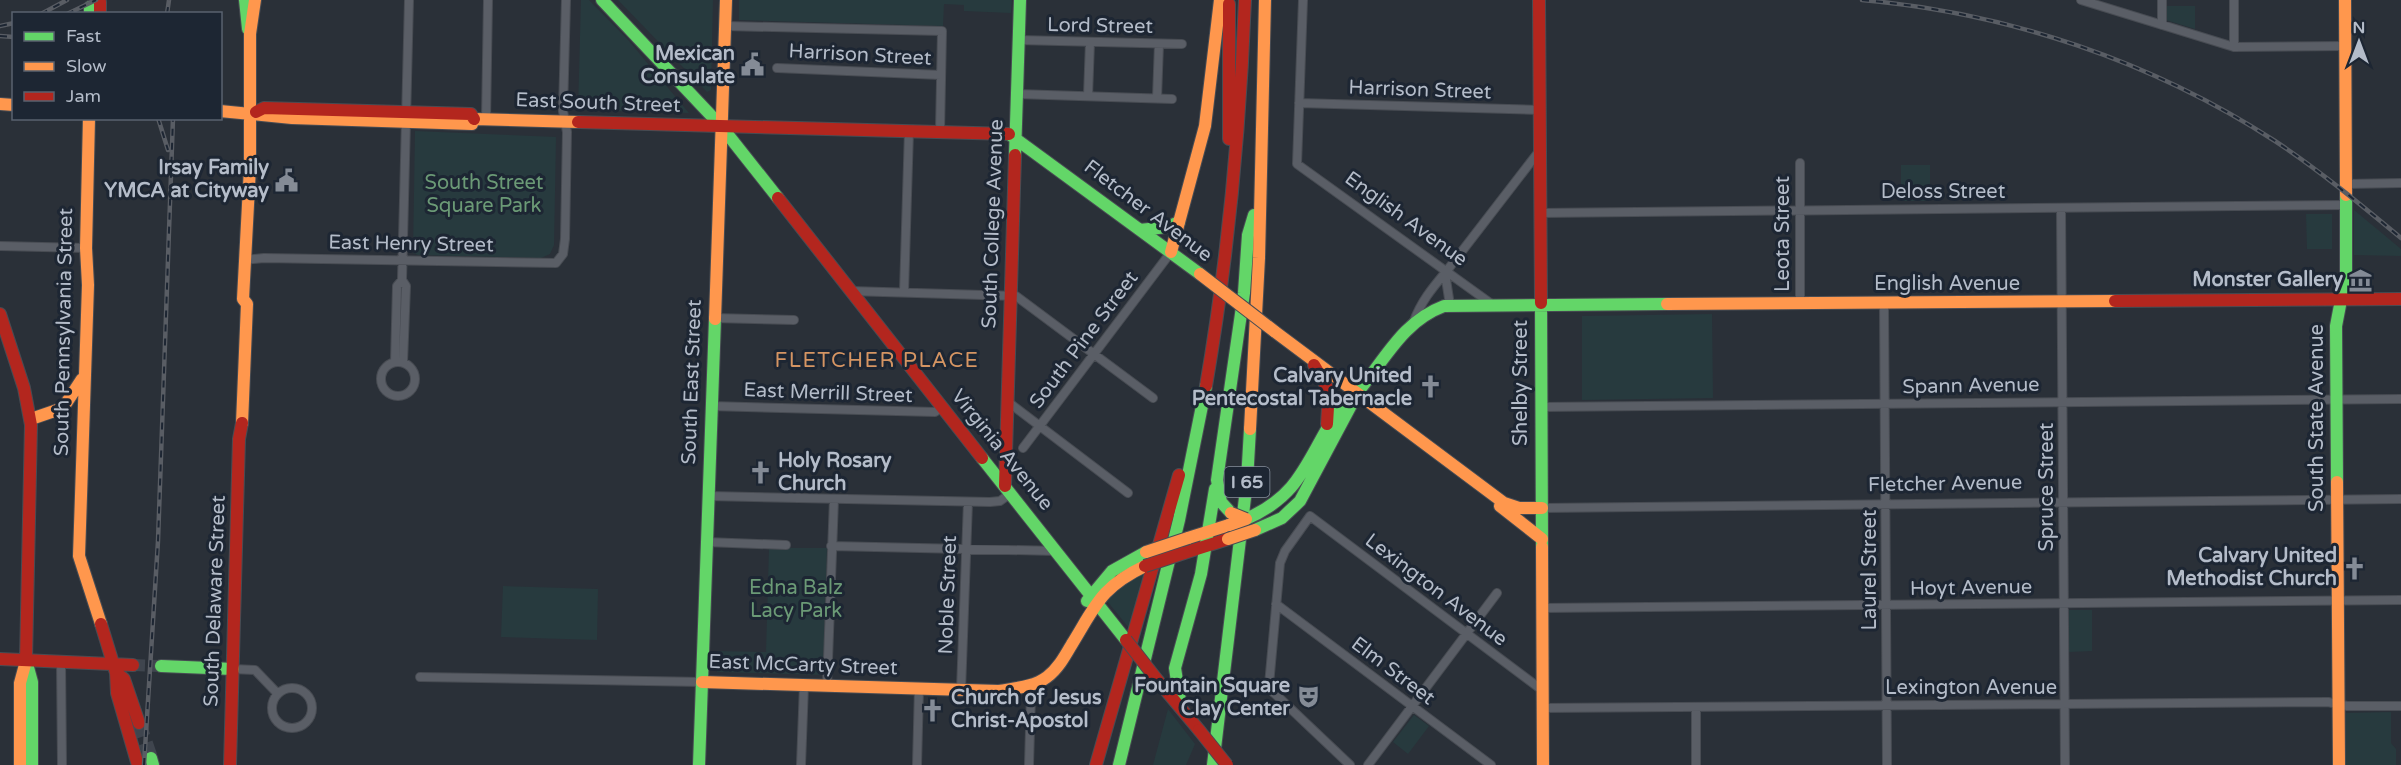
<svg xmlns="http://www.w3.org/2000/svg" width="2401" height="765" font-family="'Varela Round',sans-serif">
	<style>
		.green { fill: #273a3e }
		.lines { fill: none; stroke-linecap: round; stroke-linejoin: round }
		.secondary-tunnel { stroke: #3f454e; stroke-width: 12; stroke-dasharray: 12 6; stroke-linecap: butt }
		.primary-tunnel { stroke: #3f454e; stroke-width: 14; stroke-dasharray: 14 7; stroke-linecap: butt }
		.street-casing { stroke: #484c53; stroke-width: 10 }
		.fast-casing { stroke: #484c53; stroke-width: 14 }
		.slow-casing { stroke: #484c53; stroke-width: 14 }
		.jam-casing { stroke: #484c53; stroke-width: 14 }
		.street { stroke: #5a5e66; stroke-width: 8 }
		.fast { stroke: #63d668; stroke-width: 12 }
		.slow { stroke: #ff974d; stroke-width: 12 }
		.jam { stroke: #b3261e; stroke-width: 12 }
		.rail-casing { stroke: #595d64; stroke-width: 4.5 }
		.rail { stroke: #1d2633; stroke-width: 2; stroke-dasharray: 7; stroke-linecap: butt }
		.slow-bridge-casing { stroke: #484c53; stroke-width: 14; stroke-linecap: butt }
		.jam-bridge-casing { stroke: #484c53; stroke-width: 14; stroke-linecap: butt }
		.slow-bridge { stroke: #ff974d; stroke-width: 12 }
		.jam-bridge { stroke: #b3261e; stroke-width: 12 }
		.labels { text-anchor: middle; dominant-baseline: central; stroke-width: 6; stroke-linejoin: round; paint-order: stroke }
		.shield { fill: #1d2633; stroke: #878f9c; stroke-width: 1.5 }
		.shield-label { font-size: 18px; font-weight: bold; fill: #b4bcc9 }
		.street-label { font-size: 20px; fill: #b4bcc9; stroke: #1d2633 }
		.poi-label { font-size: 20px; font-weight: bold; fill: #b4bcc9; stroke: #1d2633; text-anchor: end }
		.park-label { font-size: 20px; fill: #6b9a76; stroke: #1d2633 }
		.neighbourhood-label { font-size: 21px; letter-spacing: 1.5px; fill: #d59563; stroke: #1d2633 }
	</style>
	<rect width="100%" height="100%" fill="#2a3038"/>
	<path class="green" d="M581,0H589L629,41L689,113L578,110Z
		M618,0H713L711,90L707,92Z
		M739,0H1012L1011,13L964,11V5L944,4L943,26L739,20Z
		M2166,6H2195V29L2166,20Z
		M415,131L556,137L554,245L550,254L541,258L418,255L413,253Z
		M1901,165H1930V201H1901Z
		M2354,210L2401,249V256L2354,255Z
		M2332,214V249H2307L2306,214Z
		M1712,314L1713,398L1582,400V316Z
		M769,548H827L823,675L717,672V651L766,652Z
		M1145,573L1129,628L1107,601C1116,588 1130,576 1145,573Z
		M503,586L598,589L597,640L501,637Z
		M2069,610H2092V651L2069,652Z
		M1168,709L1195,744L1186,765H1153Z
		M2391,712V743L2396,749V765H2346V713Z
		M1414,715L1429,726L1408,754L1393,742Z"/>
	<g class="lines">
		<path class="secondary-tunnel" d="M133,665L161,666"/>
		<path class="primary-tunnel" d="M139,723L151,758"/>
		<defs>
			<path id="street" d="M1303,0L1297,164L1493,305
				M2081,0L2234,47L2345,46
				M2162,0V25
				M2234,0V47
				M726,26L942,31L940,131
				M1018,40L1182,44
				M777,68L941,75
				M1017,94L1172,99
				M1088,96L1090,42
				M1157,98L1159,44
				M1299,103L1539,110
				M486,120L488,0
				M1800,163V304
				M2346,184L2401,183
				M2061,208L2065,765
				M1540,213L2346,205
				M0,246L86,248
				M244,260L264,258L556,263L563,254L565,239L567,132L563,111L566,0
				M1445,273L1450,305
				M850,291L1016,296L1153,398
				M904,292L909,131
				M1884,304L1887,765
				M713,318L794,320
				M1414,321C1422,299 1435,285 1449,268L1540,150
				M381 379a17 17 0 1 1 34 0a17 17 0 1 1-34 0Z
				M395,362L397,286L402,280
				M403,362L406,286L402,280L409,0
				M1008,402L1128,493
				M710,406L935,412L942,407
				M1541,407L2401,399
				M1023,448L1171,252
				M708,496L990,502L1000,501L1011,493
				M1542,508L2401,499
				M706,542L786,545
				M831,546L1057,551
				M1276,604L1491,765
				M1542,608L2401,600
				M61,661L62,765
				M233,669L255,670L278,694
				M420,677L702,682
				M1028,685L1031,694L1029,765
				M827,686L834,499
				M272 708a20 20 0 1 1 40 0a20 20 0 1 1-40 0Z
				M961,690L968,502
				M1696,707V765
				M1542,708L2328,702L2347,706H2401
				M801,765L804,685
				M917,765L919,688
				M1350,765L1273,692L1269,685L1280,563L1285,551L1310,516L1542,690
				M1368,765L1497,593"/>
			<path id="fast" d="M245,0L248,29
				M602,0L721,126L778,198
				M90,7V14
				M1009,134L1200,274
				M1015,155L1020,0
				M1140,230L1167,227L1179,222
				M1541,303L1542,547
				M982,458L1126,640
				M2337,482L2336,326L2346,274V195
				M1231,513L1221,502L1217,480L1244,293L1248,235L1254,215
				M1246,519C1301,495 1306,461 1336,414C1343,404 1353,398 1361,388C1387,356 1404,321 1444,306L1667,304
				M1255,530L1282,518L1300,501L1356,396
				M1087,601L1112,571L1146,552
				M26,660L32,682V765
				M161,666L233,669
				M1181,707L1175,668L1201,574L1215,489
				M151,758L153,765
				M699,765L715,319
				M1119,765L1179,520L1206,386
				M1213,765L1247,481L1250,429"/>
			<path id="slow" d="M2345,0L2346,195
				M0,104L14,105
				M220,111L292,118L472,124L474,119L578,122
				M89,118L86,248L88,285L79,556L101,624
				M1171,252L1205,126L1220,0
				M1667,304L2115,301
				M715,319L726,0
				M1274,331L1504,503L1519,508H1542
				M31,419L63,408L82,379
				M242,423L247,304L243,299L250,167V34L255,0
				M1250,429L1259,258L1265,0
				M2337,482L2339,765
				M1500,506L1542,539
				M1188,538L1229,525
				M1542,547L1543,765
				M702,682L999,691C1015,688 1034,687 1047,677C1058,669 1065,656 1072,644C1096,605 1101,587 1145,566
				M20,765V683L26,661"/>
			<path id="jam" d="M1539,0L1541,303
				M100,2V14
				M1229,4V139
				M256,112L264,108L471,114L474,119
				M578,122L1009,134
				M778,198L982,458
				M2115,301L2401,299
				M0,314L24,388L31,425L26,660
				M1314,365L1329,391L1327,424
				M1206,386C1228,258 1240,129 1245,0
				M1005,486L1015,155
				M1184,553L1228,539
				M101,624L116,673L117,693L137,762
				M0,659L133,665
				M118,674L124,679L139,723
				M1158,681L1199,730
				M230,765L239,439L242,423
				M1096,765L1179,475"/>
		</defs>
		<use href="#street" class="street-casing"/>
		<use href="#fast" class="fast-casing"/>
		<use href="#slow" class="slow-casing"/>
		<use href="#jam" class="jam-casing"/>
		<use href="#street" class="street"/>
		<use href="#fast" class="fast"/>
		<use href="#slow" class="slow"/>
		<use href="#jam" class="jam"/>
		<defs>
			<path id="rail" d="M1862,0C2009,13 2151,61 2275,141C2319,170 2360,204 2401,238
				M41,14L67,0
				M67,14L96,0
				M167,14L169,0
				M0,26L14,23
				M0,36L14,37
				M158,118L168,150
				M144,765L158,541L173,118"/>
		</defs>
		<use href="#rail" class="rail-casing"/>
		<use href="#rail" class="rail"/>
		<defs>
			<path id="slow-bridge" d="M1200,274L1274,331
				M1231,513L1246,519
				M1229,525L1246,519
				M1228,539L1255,530
				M1146,552L1188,538"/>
			<path id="jam-bridge" d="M1145,566L1184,553
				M1126,640L1158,681
				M1199,730L1227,765"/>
		</defs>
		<use href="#slow-bridge" class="slow-bridge-casing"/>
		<use href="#jam-bridge" class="jam-bridge-casing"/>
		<use href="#slow-bridge" class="slow-bridge"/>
		<use href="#jam-bridge" class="jam-bridge"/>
	</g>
	<defs>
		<symbol id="civic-bare" viewBox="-9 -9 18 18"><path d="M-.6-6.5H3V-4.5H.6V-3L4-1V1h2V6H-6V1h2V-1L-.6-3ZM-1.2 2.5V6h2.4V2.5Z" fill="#848b96" stroke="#1d2633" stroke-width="2.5" paint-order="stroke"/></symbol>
		<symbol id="museum-bare" viewBox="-9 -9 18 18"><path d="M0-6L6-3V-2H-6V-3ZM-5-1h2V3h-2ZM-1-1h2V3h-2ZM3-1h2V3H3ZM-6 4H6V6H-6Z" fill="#848b96" stroke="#1d2633" stroke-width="2.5" paint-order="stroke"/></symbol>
		<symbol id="church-bare" viewBox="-9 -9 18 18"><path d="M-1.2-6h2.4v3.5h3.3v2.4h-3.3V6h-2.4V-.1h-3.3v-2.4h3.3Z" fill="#848b96" stroke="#1d2633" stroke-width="2.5" paint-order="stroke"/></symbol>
		<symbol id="theatre-bare" viewBox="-9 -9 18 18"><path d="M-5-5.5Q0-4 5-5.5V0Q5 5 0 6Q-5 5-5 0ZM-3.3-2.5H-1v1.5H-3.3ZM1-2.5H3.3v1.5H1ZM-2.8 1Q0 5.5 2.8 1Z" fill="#848b96" stroke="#1d2633" stroke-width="2.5" paint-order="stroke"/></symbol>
	</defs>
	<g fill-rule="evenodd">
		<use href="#civic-bare" x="736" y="48" width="33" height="33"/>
		<use href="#civic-bare" x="270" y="164" width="33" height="33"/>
		<use href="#museum-bare" x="2344" y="264" width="33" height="33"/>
		<use href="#church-bare" x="1414" y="370" width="33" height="33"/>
		<use href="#church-bare" x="744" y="456" width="33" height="33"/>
		<use href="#church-bare" x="2338" y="552" width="33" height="33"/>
		<use href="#theatre-bare" x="1292" y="680" width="33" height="33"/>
		<use href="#church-bare" x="916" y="694" width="33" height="33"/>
	</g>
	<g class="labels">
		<rect class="shield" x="1224.5" y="467" width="45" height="30" rx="4.5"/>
		<g class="shield-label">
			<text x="1247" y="482">I 65</text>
		</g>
		<g class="street-label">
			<text transform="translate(1100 26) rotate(1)">Lord Street</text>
			<text transform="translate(860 55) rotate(3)">Harrison Street</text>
			<text transform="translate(1420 90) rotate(2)">Harrison Street</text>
			<text transform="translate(598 103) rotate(2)">East South Street</text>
			<text x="1943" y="192">Deloss Street</text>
			<text transform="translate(1148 211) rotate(37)">Fletcher Avenue</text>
			<text transform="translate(1406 219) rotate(36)">English Avenue</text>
			<text transform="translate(993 224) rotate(-88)">South College Avenue</text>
			<text transform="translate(1783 234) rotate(-90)">Leota Street</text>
			<text transform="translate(411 244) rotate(1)">East Henry Street</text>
			<text x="1947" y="284">English Avenue</text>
			<text transform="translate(64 332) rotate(-89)">South Pennsylvania Street</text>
			<text transform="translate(1084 340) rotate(-53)">South Pine Street</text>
			<text transform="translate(692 382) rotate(-88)">South East Street</text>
			<text transform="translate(1521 383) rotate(-90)">Shelby Street</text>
			<text transform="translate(1971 386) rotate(-1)">Spann Avenue</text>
			<text transform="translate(828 393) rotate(2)">East Merrill Street</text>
			<text transform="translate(2317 418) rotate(-90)">South State Avenue</text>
			<text transform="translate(1002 450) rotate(51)">Virginia Avenue</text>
			<text transform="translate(1945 484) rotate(-1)">Fletcher Avenue</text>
			<text transform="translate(2047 487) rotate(-90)">Spruce Street</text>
			<text transform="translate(1870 570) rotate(-90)">Laurel Street</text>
			<text transform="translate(1971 588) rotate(-1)">Hoyt Avenue</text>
			<text transform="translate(1436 590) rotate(37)">Lexington Avenue</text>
			<text transform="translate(948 595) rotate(-88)">Noble Street</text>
			<text transform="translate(215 601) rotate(-88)">South Delaware Street</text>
			<text transform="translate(803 665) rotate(2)">East McCarty Street</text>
			<text transform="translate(1393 671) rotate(37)">Elm Street</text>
			<text x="1971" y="688">Lexington Avenue</text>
		</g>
		<g class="poi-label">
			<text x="735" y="54">Mexican<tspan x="735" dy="23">Consulate</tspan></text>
			<text x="269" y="168">Irsay Family<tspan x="269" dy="23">YMCA at Cityway</tspan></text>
			<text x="2343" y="280">Monster Gallery</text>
			<text x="1412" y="376">Calvary United<tspan x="1412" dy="23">Pentecostal Tabernacle</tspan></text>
			<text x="778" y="461" text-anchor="start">Holy Rosary<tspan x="778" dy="23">Church</tspan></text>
			<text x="2337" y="556">Calvary United<tspan x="2337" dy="23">Methodist Church</tspan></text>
			<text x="1290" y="686">Fountain Square<tspan x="1290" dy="23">Clay Center</tspan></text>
			<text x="951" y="698" text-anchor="start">Church of Jesus<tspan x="951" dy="23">Christ-Apostol</tspan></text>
		</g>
		<g class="park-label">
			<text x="484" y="183">South Street<tspan x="484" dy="23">Square Park</tspan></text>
			<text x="796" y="588">Edna Balz<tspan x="796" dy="23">Lacy Park</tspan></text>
		</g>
		<g class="neighbourhood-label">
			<text x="877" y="360">FLETCHER PLACE</text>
		</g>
	</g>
	<rect x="12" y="12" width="210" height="108" fill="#1d2633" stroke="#59626f" stroke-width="1.5"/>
	<rect x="24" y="32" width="30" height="9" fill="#63d668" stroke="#59626f" stroke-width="1.5"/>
	<text x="66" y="42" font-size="18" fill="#b4bcc9">Fast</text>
	<rect x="24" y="62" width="30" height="9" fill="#ff974d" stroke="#59626f" stroke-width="1.5"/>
	<text x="66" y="72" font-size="18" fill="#b4bcc9">Slow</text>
	<rect x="24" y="92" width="30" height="9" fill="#b3261e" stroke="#59626f" stroke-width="1.5"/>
	<text x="66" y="102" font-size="18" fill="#b4bcc9">Jam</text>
	<g transform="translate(2359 42)" stroke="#1d2633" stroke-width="4.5" paint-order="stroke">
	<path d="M0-4.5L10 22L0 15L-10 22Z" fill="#b4bcc9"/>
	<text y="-9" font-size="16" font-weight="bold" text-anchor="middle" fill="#b4bcc9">N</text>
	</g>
</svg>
